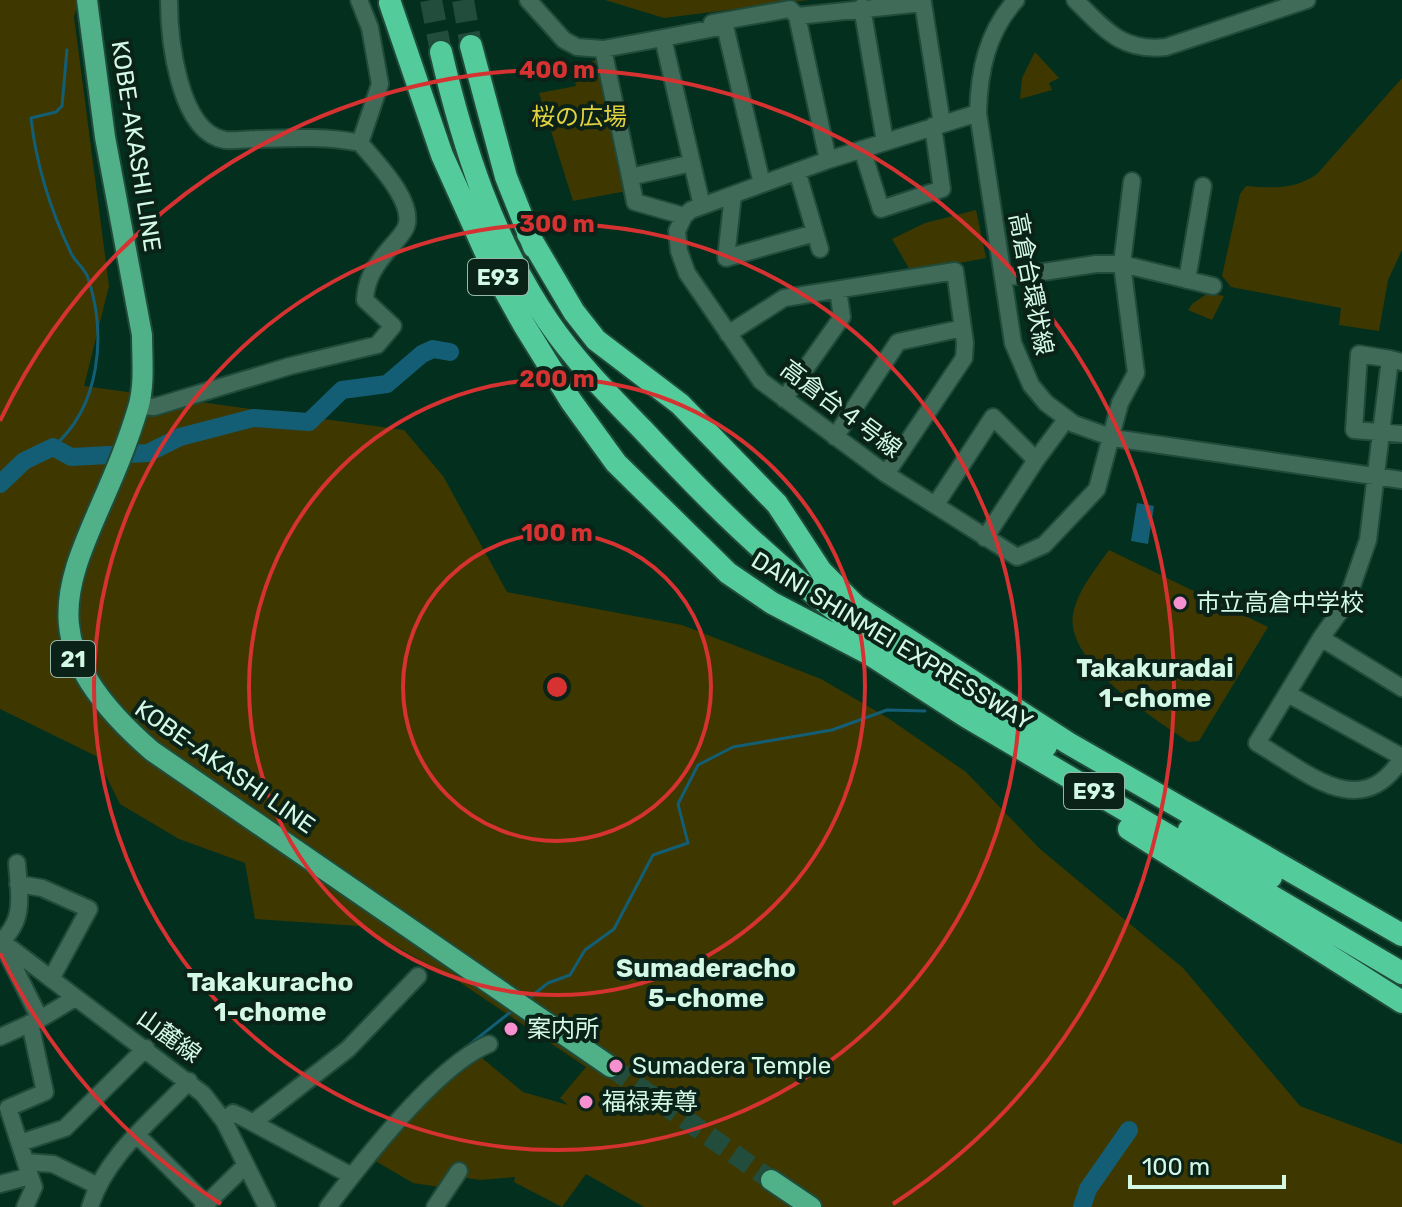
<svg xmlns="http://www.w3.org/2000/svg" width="1402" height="1207" font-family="Rubik,'Noto Sans JP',sans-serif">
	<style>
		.green { fill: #3e3800 }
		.water { fill: #135e74 }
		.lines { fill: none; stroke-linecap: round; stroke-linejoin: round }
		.stream { stroke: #135e74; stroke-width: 3 }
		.river { stroke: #135e74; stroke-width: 18 }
		.major-tunnel { stroke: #224d3d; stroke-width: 20; stroke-dasharray: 20 10; stroke-linecap: butt }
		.highway-tunnel { stroke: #224d3d; stroke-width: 22; stroke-dasharray: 22 11; stroke-linecap: butt }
		.minor-casing { stroke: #204b3b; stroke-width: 20 }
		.major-casing { stroke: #204b3b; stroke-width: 24 }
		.highway-casing { stroke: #204b3b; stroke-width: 26 }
		.minor { stroke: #406b58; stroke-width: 16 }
		.major { stroke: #50b088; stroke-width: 20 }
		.highway { stroke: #54cb9b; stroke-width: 22 }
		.ring { fill: none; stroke: #d63231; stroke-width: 4 }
		.poi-dot { fill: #f790ce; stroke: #0a2218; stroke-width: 3 }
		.labels { text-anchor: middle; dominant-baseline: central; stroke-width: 8; stroke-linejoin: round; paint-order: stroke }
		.shield { fill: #0a2218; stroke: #97b8a8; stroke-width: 2 }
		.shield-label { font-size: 22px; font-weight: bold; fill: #d3f8e5 }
		.park-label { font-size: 24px; fill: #e0d241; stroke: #0a2218 }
		.street-label { font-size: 24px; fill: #d3f8e5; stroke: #0a2218 }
		.poi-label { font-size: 24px; fill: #d3f8e5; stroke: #0a2218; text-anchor: start }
		.neighbourhood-label { font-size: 26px; font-weight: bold; fill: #d3f8e5; stroke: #0a2218 }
		.centre { fill: #d63231; stroke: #0a2218; stroke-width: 4 }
		.ring-label { font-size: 24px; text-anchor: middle; font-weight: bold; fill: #d63231; stroke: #0a2218; stroke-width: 8; stroke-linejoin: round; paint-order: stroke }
	</style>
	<rect width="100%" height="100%" fill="#032f1f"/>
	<path class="green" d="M0,0H79L74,17L109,286L84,386L404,430L443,476L507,592L682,625L821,679L888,718L966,772L1040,849L1183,968L1300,1106L1402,1144V1207H644L586,1174L562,1207L514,1182L515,1177L480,1180L454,1176L446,1188L413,1183L372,1159L441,1084L476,1053L523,1092L568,1105L560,1098L586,1067L458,981L359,926L255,919L245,863L179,839L120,804L96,756L0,709Z
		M605,0H809L664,18Z
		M1035,52L1059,78L1049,83L1052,90L1020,99L1022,78Z
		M598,60L627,191L573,201L539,93L576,86L571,64Z
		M1402,78V250L1388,280L1379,331L1339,325L1341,308L1231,287L1222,276L1240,194L1246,186C1272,188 1294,190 1317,174Z
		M976,210L986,258L911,272L892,239L925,223Z
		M1208,293L1224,296L1212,320L1188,310L1192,304Z
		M1109,550L1268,627L1199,741L1189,742C1156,720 1065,662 1073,615C1077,591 1095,570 1109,550Z"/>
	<path class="water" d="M1137,503L1154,506L1148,544L1131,541Z"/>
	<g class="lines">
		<path class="stream" d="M53,447C100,407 107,335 88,278C85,268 75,262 71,253C51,211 36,164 31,118L56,112L62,106L67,50
			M529,998L548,983L570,975L585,950L614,929L653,855L688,843L678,804L698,765L733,747L832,730L887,710L925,711
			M435,1072L513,1010"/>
		<path class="river" d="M0,484L24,461L53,447L71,457L148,453L180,437L253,418L309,422L342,390L387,384L422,354L433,349L450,352
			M1082,1207L1088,1189L1129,1130"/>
		<path class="major-tunnel" d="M611,1067L771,1180"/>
		<path class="highway-tunnel" d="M431,0L441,52
			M463,0L471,46"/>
		<defs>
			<path id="minor" d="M359,0L370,28L380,84L360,143
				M528,0L564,40L577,47L603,49
				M1016,0C987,32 979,71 978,113L1013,343L1031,385L1046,403L1074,424L1113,438L1402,480
				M1075,0C1105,29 1121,52 1166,47L1307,0
				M862,7L885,142
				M712,23L790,9L797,16
				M663,38L603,49L630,177L692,163
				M978,113L828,160L691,210L684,216L677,231L679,251L687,273L761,381L886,474L1017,557L1044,545L1097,489L1120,403L1136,373L1122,264L1132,181
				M862,149L881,209L942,189L933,126
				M828,160L797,16L923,3L942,124
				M797,171L820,249
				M630,177L635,202L684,216
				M733,195L726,258L815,233
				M702,206L663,38L725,26L762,184
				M1003,278L1096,264H1122L1213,286
				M1187,280L1203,186
				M728,334L784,298L955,271L965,343L964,358L886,474
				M1390,359L1359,354L1354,430L1402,434
				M784,399L842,317L838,290
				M139,406L154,407L290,366L377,345L393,326L365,300C366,281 373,269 385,254C391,246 400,238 405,229C418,204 375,161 360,143C326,136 291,138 256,139C246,139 235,141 225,140C178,132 169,37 169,0
				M835,437L898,342L963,328
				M1036,460L1062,425
				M936,504L993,417L1036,460L985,538
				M1321,638L1346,603L1368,540L1390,359L1402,362
				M1402,688L1321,638L1257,743C1307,772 1361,824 1402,758
				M1288,694L1402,757
				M18,884L42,888L89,909L51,979
				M0,940L203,1094L224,1121L267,1207
				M0,942C26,920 19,894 17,863
				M4,947L40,1019
				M0,1037L40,1019L75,998
				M224,1121L233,1113L242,1117L352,1176
				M254,1122L348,1049L418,976
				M138,1136L205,1203
				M20,1143L65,1128L146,1048
				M26,1162L53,1164L96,1185
				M0,1184L30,1176L8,1108L45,1092L30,1023
				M25,1207L34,1187L30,1176
				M90,1207C105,1156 154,1119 189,1081
				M203,1207L245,1166
				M328,1207C362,1162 438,1064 489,1044
				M435,1207L459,1171"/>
			<path id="major" d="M87,0L105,137L142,335C142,358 145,385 138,408C93,560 0,619 152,751L611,1067
				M771,1180L811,1207"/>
			<path id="highway" d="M390,3L442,155L495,273L524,325L571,401L616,463L728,573L772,603L868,653L967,717L1402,973
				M471,46L506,177L534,247
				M441,52C463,146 493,240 548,321C575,361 609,395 643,430C706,498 772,564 847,619C910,666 979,705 1046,746
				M528,234L574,312L596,340L680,404L777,504L821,571L856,606L1068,743L1402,935
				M1129,829L1402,1002
				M1189,830L1271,877"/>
		</defs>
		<use href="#minor" class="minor-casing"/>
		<use href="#major" class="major-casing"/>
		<use href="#highway" class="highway-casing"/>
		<use href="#minor" class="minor"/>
		<use href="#major" class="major"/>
		<use href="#highway" class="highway"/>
	</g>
	<g class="ring">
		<circle cx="557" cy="687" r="154"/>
		<circle cx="557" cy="687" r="308"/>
		<circle cx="557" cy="687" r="463"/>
		<path d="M221 1204A617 617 0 0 1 0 953M0 421A617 617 0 1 1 893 1204"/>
	</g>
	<g class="poi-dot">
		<circle cx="1180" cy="603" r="8"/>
		<circle cx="511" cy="1029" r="8"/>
		<circle cx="616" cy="1066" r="8"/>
		<circle cx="586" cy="1102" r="8"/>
	</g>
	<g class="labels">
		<g class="shield">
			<rect x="468" y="259" width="60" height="36" rx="6"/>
			<rect x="51" y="641" width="44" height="36" rx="6"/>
			<rect x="1064" y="773" width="60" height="36" rx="6"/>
		</g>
		<g class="shield-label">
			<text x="498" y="277">E93</text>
			<text x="73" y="659">21</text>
			<text x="1094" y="791">E93</text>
		</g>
		<g class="park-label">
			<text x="579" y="117">桜の広場</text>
		</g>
		<g class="street-label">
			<text transform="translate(136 146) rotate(81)">KOBE-AKASHI LINE</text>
			<text transform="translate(1031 284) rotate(79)">高倉台環状線</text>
			<text transform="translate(841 409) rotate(37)">高倉台４号線</text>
			<text transform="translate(892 641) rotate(31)">DAINI SHINMEI EXPRESSWAY</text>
			<text transform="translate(225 767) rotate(35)">KOBE-AKASHI LINE</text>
			<text transform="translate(169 1036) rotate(36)">山麓線</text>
		</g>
		<g class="poi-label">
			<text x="1196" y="603">市立高倉中学校</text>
			<text x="527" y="1029">案内所</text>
			<text x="632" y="1066">Sumadera Temple</text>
			<text x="602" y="1102">福禄寿尊</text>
		</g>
		<g class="neighbourhood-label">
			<text x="1155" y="668">Takakuradai<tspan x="1155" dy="30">1-chome</tspan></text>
			<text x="706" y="968">Sumaderacho<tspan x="706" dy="30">5-chome</tspan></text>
			<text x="270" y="982">Takakuracho<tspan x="270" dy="30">1-chome</tspan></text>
		</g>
	</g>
	<circle cx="557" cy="687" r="12" class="centre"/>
	<g class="ring-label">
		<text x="557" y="78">400 m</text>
		<text x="557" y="232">300 m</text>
		<text x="557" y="387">200 m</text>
		<text x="557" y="541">100 m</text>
	</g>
	<path d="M1130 1175v12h154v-12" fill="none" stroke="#d3f8e5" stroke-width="4"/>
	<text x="1142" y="1175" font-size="24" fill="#d3f8e5" stroke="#0a2218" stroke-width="6" paint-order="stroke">100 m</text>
</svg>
